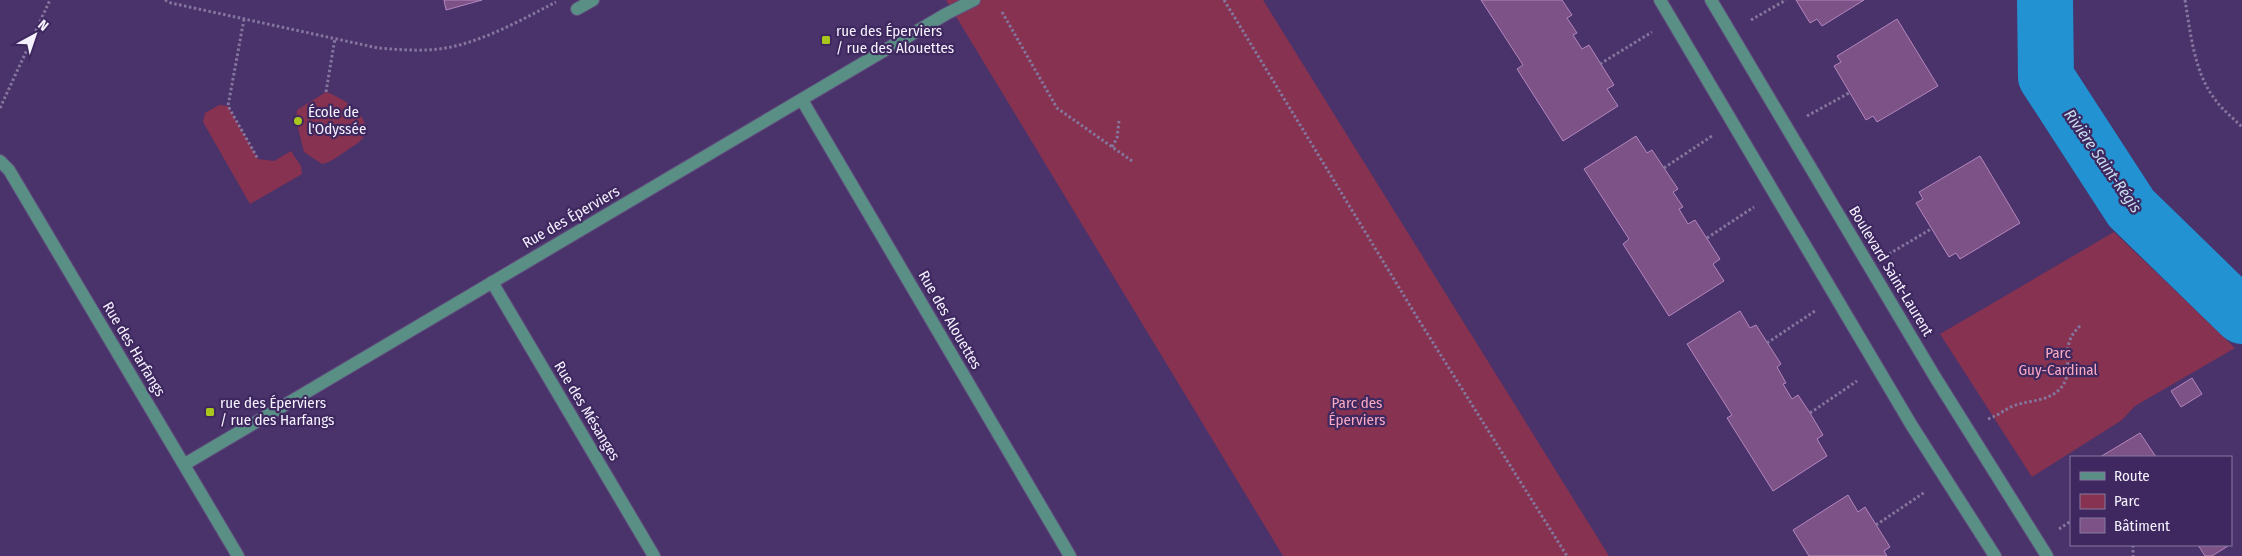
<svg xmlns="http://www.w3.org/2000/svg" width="2242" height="556" font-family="'Fira Sans Condensed',sans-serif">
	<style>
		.green { fill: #873251 }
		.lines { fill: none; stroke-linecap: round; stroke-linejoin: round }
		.river { stroke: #2392d2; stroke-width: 56 }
		.building { fill: #7d5286; stroke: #b486be }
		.minor-casing { stroke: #614e7f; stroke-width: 14 }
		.path { stroke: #85769e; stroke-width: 3; stroke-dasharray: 2.5 2.5; stroke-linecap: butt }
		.minor { stroke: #598f85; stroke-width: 12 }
		.poi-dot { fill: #a9c71b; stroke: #3e285f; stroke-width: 2 }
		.labels { text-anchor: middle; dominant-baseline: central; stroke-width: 4.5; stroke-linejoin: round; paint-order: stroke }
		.poi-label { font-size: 15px; fill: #f5f1ff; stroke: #3e285f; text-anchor: start }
		.street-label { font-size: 15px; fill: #f5f1ff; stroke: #3e285f }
		.park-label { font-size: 15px; fill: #f9a9c1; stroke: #3e285f }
		.water-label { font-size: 16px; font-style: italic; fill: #c8deee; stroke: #3e285f }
	</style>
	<rect width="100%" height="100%" fill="#49336a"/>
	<path class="green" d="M946,0H1263L1609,556H1283Z
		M326,92C342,97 377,119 362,139C358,144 351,147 346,151C338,156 332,162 322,164L304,152L296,120L297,110Z
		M219,105L228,106L258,159L274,161L291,151L301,166L302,174L250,204L203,122L205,113Z
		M2114,232L2235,348L2135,406L2122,420L2032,477L1940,334Z"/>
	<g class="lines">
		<path class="river" d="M2045,0L2046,77L2131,208L2242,316"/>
	</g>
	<path class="building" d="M444,0H482L446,10Z
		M1481,0H1562L1572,15L1567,18L1577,33L1573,35L1582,49L1589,45L1614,85L1607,89L1618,106L1563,141L1517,69L1523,65Z
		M1796,0H1864L1822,26L1817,19L1810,23Z
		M1897,19L1938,86L1877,122L1873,116L1866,120L1834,66L1841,62L1837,56Z
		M1636,136L1647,153L1652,150L1678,189L1673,192L1683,207L1679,209L1688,224L1695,220L1720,259L1713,264L1724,281L1669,316L1623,244L1629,239L1584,169Z
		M1980,156L2020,223L1960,259L1956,253L1949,257L1916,203L1923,199L1919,192Z
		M1740,311L1750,328L1756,325L1781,364L1777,367L1786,383L1783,384L1792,399L1798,395L1810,413L1823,435L1817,439L1827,456L1773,491L1727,418L1732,415L1687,344Z
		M2192,378L2202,394L2181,407L2171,391Z
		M2140,433L2156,457H2100Z
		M1848,495L1858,512L1865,507L1890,547L1884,551L1887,556H1809L1793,530Z
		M2198,545H2228V546L2212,556H2205Z"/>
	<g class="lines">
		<defs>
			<path id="minor" d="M1660,0L1912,426L1995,556
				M1711,0L1935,377L2047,556
				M577,9L593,0
				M802,100L1070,556
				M0,161L9,170L238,556
				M492,282L654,556
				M185,464L946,14L974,0"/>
		</defs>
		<use href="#minor" class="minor-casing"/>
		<path class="path" d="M165,0L171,3L378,48C403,50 427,52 451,47C488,39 523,19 556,2
			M1224,0L1420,322L1567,556
			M2185,0C2191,35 2194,74 2217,102C2224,111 2234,119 2242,127
			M1002,12L1057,108L1132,161
			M244,19L228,106L258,159
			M1751,20L1786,0
			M1600,64L1652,32
			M326,92L335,38
			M0,108L50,0
			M1807,116L1849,93
			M1112,147L1117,138L1119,121
			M1664,168L1712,136
			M1707,238L1754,207
			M1889,254L1931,229
			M1767,343L1815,311
			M1810,413L1857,381
			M1988,419C1997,416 2004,410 2013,406C2029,400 2047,402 2060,389C2078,369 2055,348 2081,325
			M1876,525L1925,492
			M2059,529L2071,521
			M2133,545V556"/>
		<use href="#minor" class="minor"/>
	</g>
	<g class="poi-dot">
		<rect x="821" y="35" width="10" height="10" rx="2.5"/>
		<circle cx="298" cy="121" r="5"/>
		<rect x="205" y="407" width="10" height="10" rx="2.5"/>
	</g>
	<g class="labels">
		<g class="poi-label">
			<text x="836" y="31">rue des Éperviers<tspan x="836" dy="17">/ rue des Alouettes</tspan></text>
			<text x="308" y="112">École de<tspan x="308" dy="17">l'Odyssée</tspan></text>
			<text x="220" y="403">rue des Éperviers<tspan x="220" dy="17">/ rue des Harfangs</tspan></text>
		</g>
		<g class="street-label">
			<text transform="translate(571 217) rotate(-30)">Rue des Éperviers</text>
			<text transform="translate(1891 271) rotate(59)">Boulevard Saint-Laurent</text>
			<text transform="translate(950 320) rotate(60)">Rue des Alouettes</text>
			<text transform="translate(134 349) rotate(59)">Rue des Harfangs</text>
			<text transform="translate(587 411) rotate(59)">Rue des Mésanges</text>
		</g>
		<g class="park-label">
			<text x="2058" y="353">Parc<tspan x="2058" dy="17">Guy-Cardinal</tspan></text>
			<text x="1357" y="403">Parc des<tspan x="1357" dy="17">Éperviers</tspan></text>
		</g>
		<g class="water-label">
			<text transform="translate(2103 161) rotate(55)">Rivière Saint-Régis</text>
		</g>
	</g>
	<rect x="2070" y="456" width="162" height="90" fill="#3e285f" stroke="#87789f"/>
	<rect x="2080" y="472" width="25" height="8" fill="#598f85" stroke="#87789f"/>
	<text x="2114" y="481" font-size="15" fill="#f5f1ff">Route</text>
	<rect x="2080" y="494" width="25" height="15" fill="#873251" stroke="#87789f"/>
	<text x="2114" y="506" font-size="15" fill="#f5f1ff">Parc</text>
	<rect x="2080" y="518" width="25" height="15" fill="#7d5286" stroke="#87789f"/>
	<text x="2114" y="531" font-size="15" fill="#f5f1ff">Bâtiment</text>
	<g transform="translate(35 35) rotate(40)" stroke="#3e285f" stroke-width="4" paint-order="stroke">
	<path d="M0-4L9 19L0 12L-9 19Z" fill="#f5f1ff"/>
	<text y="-8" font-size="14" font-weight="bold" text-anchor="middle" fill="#f5f1ff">N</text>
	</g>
</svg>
